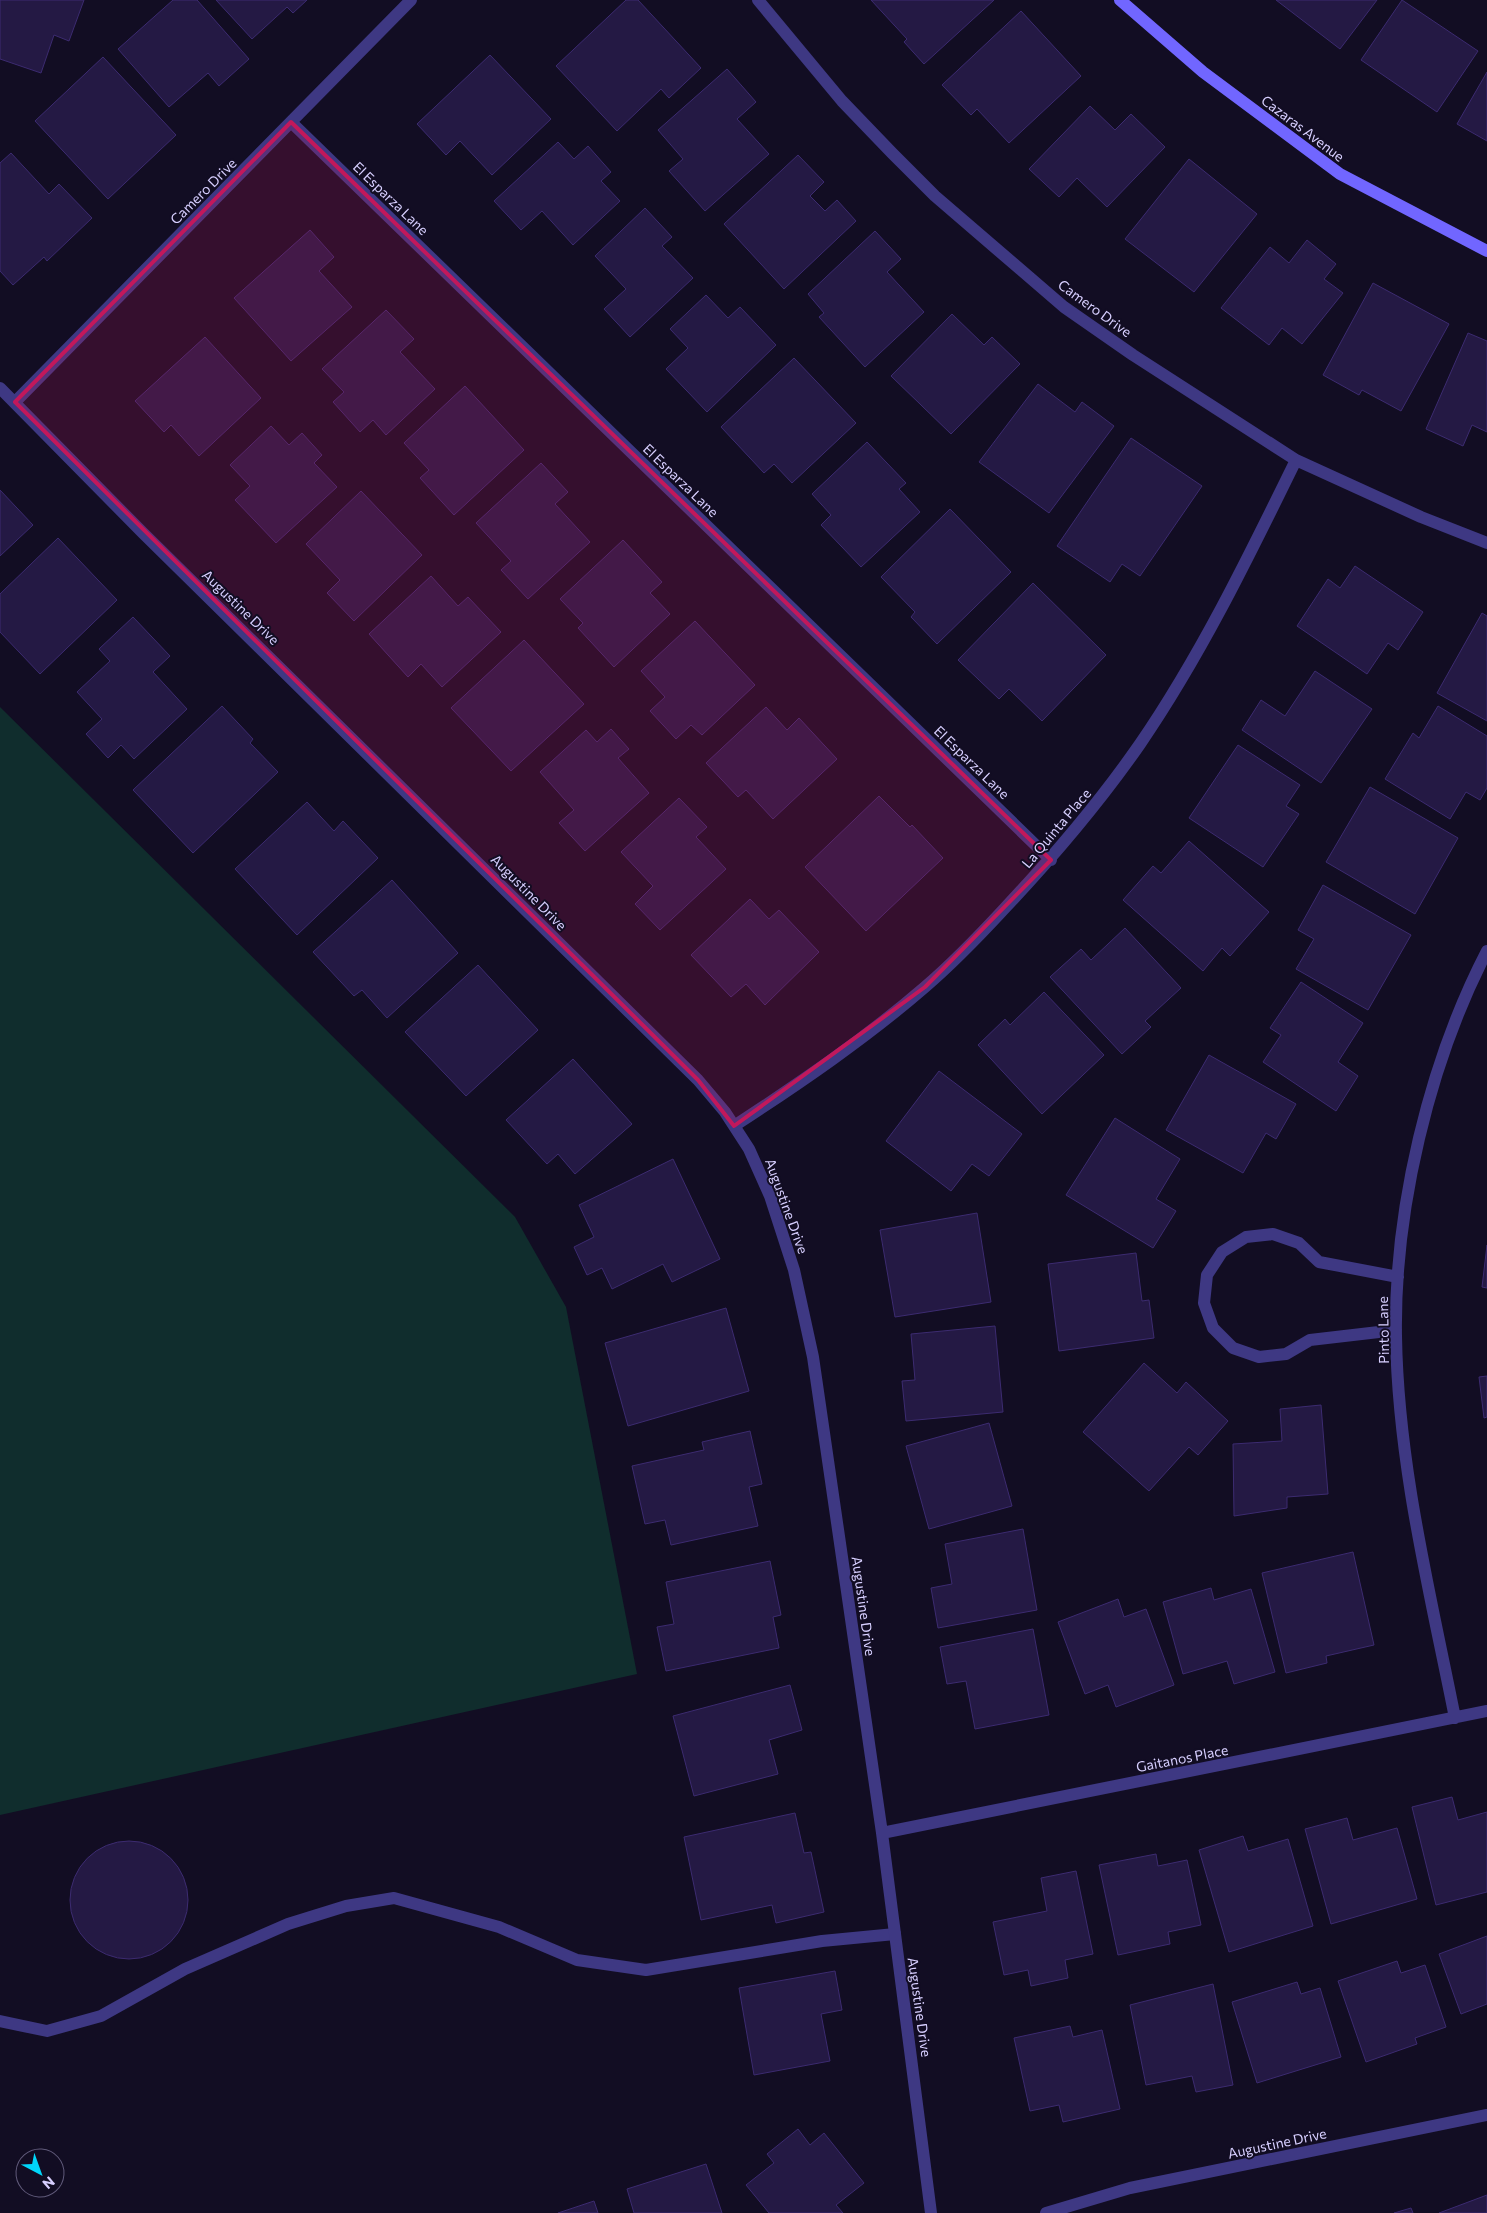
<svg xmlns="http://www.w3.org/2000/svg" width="1487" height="2213" font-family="Commissioner,sans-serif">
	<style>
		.green { fill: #102d2d }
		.building { fill: #241944; stroke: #3c2b70 }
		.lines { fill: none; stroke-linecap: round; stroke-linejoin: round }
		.lane { stroke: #3e3883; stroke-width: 12 }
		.street { stroke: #3e3883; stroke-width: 12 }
		.secondary { stroke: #7166ff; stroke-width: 12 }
		.marked { fill: #c2185b; fill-opacity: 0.2; stroke: #c2185b; stroke-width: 4; stroke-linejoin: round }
		.labels { text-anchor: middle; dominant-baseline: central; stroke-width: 4; stroke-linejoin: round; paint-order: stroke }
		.street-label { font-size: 14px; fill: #d7cfff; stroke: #120d23 }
	</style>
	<rect width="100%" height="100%" fill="#120d23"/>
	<path class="green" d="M0,707L515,1217L566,1307L637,1674L0,1815Z"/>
	<path class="building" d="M0,0H84L69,41L54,35L41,73L0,59Z
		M173,0H197L249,59L219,86L208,73L169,107L118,49Z
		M216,0H307L293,13L287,7L252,39Z
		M626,0H638L701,68L669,98L661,89L617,131L556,66Z
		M871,0H994L924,64L904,42L907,39Z
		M1276,0H1377L1340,49Z
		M1402,0L1478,51L1437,112L1361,60Z
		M1021,11L1081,76L1009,143L977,109L971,115L942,85Z
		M490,55L551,119L492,175L460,141L446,155L417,124Z
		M103,57L176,135L108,199L35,121Z
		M727,69L756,102L737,119L769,154L705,211L669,171L683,159L658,130Z
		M1487,72V141L1457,124Z
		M1090,106L1115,130L1131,114L1165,147L1107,207L1077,178L1059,197L1029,169Z
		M558,142L574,159L588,146L611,172L601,181L620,201L573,245L542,211L521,230L494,201Z
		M11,153L49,194L59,184L92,218L47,261L44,257L13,285L0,271V163Z
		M798,155L824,182L810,196L825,211L837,200L856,221L784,289L724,224Z
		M1189,159L1257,214L1194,292L1125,239Z
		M645,208L672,237L662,246L693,278L630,337L604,309L626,289L595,256Z
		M310,230L334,257L319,271L352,307L291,361L234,298Z
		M875,231L901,259L887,272L924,312L865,367L819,317L824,313L808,294Z
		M1307,240L1336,264L1324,279L1343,293L1302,344L1282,328L1269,345L1221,308L1270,247L1289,263Z
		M1373,283L1449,324L1401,411L1362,390L1359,395L1323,375Z
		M706,295L728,318L740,307L776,345L707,412L666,369L688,348L670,329Z
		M386,310L414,339L400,352L435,389L386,435L373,420L360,432L333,402L344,392L322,369Z
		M952,314L984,345L992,337L1020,364L951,434L891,376Z
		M1468,333L1487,341V432L1472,425L1463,446L1426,429Z
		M205,337L261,398L199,456L171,425L164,432L135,401Z
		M794,358L856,423L792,483L774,464L764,473L721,427Z
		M1038,384L1075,412L1082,402L1114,426L1049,513L979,462Z
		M465,386L524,450L454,515L420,478L429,470L404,443Z
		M271,426L289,445L302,433L322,455L314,463L337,487L276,543L235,500L250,486L230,465Z
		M1131,438L1202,486L1140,576L1122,564L1110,582L1057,546Z
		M867,442L906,483L899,489L920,512L861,567L821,525L831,515L812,494Z
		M541,463L568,492L555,504L590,542L528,599L501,570L511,561L476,523Z
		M0,490L33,525L0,556Z
		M361,491L422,555L354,621L327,593L340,580L306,544Z
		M950,509L1011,572L937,644L911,617L915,612L881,577Z
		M58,538L117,600L40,674L0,632V594Z
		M623,540L662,582L650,593L670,614L614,667L578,628L583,623L560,599Z
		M1355,566L1423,612L1398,650L1388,643L1367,674L1297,626L1328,579L1340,588Z
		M431,576L458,606L468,597L501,632L442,687L421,664L408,677L369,634Z
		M1033,583L1106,655L1042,721L1009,689L999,699L958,660Z
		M1482,613L1487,616V721L1437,693Z
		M133,617L170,656L153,672L187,709L134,759L121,745L108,758L86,734L102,719L77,692L110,661L99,649Z
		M695,621L755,685L702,735L691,725L676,739L650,711L665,697L641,671Z
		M524,640L584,704L511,771L451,708Z
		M1315,671L1372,709L1321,783L1242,730L1261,700L1285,716Z
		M222,706L253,739L250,743L278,772L193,853L133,790Z
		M1438,706L1487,736V788L1480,800L1466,792L1450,819L1385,779L1413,733L1419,738Z
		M766,707L787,730L799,718L837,759L773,819L746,790L738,797L706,763Z
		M611,729L629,749L618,758L649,793L585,851L559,823L574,810L540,772L586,730L597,742Z
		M1238,745L1300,785L1286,806L1299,814L1263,867L1189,818Z
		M1370,787L1458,838L1415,914L1326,862Z
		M879,796L910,827L912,825L943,858L866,931L805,867Z
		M679,798L707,827L696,837L726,869L660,930L635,904L653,886L621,852Z
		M307,802L334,831L343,821L378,858L297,935L235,869Z
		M1189,841L1269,912L1230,956L1222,948L1203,971L1123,900L1153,866L1161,873Z
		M392,880L458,953L387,1018L362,990L354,996L313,952Z
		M1323,885L1411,935L1368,1010L1296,969L1314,939L1298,930Z
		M750,899L769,919L779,910L819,952L765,1005L746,984L731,997L691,955Z
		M1125,928L1181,988L1145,1021L1151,1027L1122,1054L1050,977L1081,949L1091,960Z
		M478,965L538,1030L466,1096L405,1032Z
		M1301,982L1363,1023L1338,1062L1358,1076L1336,1111L1263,1062L1281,1035L1270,1028Z
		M1044,992L1104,1055L1042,1114L978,1045L1005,1019L1010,1025Z
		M1209,1055L1296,1104L1276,1139L1266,1133L1243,1173L1166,1130Z
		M573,1059L632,1124L575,1174L558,1154L547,1164L506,1120Z
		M939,1071L1022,1134L989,1176L972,1164L951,1191L886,1141Z
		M1115,1118L1180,1159L1156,1199L1176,1211L1153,1248L1066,1195Z
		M673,1159L720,1259L672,1282L663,1264L612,1289L602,1268L587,1275L574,1247L594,1237L579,1205Z
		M977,1213L991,1302L895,1317L880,1230Z
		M1487,1245V1288L1482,1287Z
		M1136,1253L1142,1301L1149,1300L1154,1338L1059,1351L1048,1264Z
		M726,1308L749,1391L628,1426L605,1343Z
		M995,1326L1003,1412L906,1421L902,1381L915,1380L911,1334Z
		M1144,1363L1177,1393L1186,1382L1228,1421L1198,1455L1189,1447L1149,1491L1083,1432Z
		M1487,1376V1417L1484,1418L1479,1377Z
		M1321,1405L1328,1494L1287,1497V1508L1234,1516L1233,1444L1282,1441L1280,1409Z
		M989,1423L1012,1506L929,1529L906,1446Z
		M750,1431L762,1484L749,1487L758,1526L671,1545L665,1520L645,1524L632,1466L704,1450L702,1442Z
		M1023,1529L1037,1610L938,1628L931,1588L952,1584L945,1544Z
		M1353,1552L1374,1645L1326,1656L1327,1663L1286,1673L1262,1573Z
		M770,1561L781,1615L773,1617L779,1648L666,1671L657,1627L674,1624L666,1582Z
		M1211,1588L1214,1600L1251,1589L1275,1672L1234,1684L1227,1661L1183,1674L1163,1602Z
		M1118,1599L1124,1617L1146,1609L1174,1685L1116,1707L1108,1685L1085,1694L1058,1622Z
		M1033,1629L1049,1715L975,1729L966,1681L947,1684L940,1647Z
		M790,1685L802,1730L769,1740L778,1774L694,1796L673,1716Z
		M1452,1797L1458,1820L1487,1812V1892L1436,1905L1412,1807Z
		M795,1813L804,1853L811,1852L824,1912L776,1923L772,1905L701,1920L684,1837Z
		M1347,1818L1353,1840L1397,1828L1417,1899L1331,1924L1305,1829Z
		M1243,1836L1248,1851L1288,1839L1313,1926L1229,1952L1199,1850Z
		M70 1900a59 59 0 1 1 118 0a59 59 0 1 1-118 0Z
		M1156,1854L1158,1866L1187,1860L1201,1925L1168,1932L1170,1944L1118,1955L1099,1865Z
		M1076,1871L1093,1954L1065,1960L1068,1978L1031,1986L1028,1970L1004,1975L993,1922L1047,1911L1041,1878Z
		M1487,1936V2004L1461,2014L1439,1954Z
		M1397,1961L1401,1973L1425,1965L1446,2027L1415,2038L1417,2044L1366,2062L1338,1981Z
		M835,1971L842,2010L821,2014L830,2061L754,2075L739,1988Z
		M1297,1982L1301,1994L1320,1988L1341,2057L1257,2083L1232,2002Z
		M1213,1984L1233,2085L1196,2092L1192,2076L1146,2085L1130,2005Z
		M1070,2026L1073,2037L1102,2030L1120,2109L1063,2122L1059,2105L1030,2111L1014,2038Z
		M798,2129L810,2145L824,2133L864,2183L836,2205L843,2213H769L746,2185L774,2163L767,2154Z
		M706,2164L722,2213H634L627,2189Z
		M1487,2195V2213H1439Z
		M594,2201L598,2213H558Z
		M1411,2208L1413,2213H1394Z"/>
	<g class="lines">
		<path class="lane" d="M0,2021L47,2031L101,2016L185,1969L288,1924L346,1906L394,1898L499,1927L577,1960L646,1970L822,1941L895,1934"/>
		<path class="street" d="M758,0L842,101L892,153L935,196L1064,307L1133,355L1296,460L1421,517L1487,543
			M291,122L1051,860
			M0,388L143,533L698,1080L725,1112L749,1149L770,1196L794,1270L813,1357L882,1833L931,2213
			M15,402L411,0
			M734,1126C800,1083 866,1038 925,987C953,963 979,936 1004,909C1053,857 1099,803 1140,744C1201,655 1249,556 1296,460
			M1396,1330L1310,1340L1286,1354L1259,1357L1233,1348L1213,1328L1204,1303L1207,1275L1222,1252L1246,1237L1273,1234L1299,1243L1319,1262L1398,1277
			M1455,1718C1430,1592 1398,1465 1396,1336C1394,1210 1429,1063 1487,951
			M882,1833L1487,1711
			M1046,2213L1130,2188L1487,2115"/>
		<path class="secondary" d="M1120,0L1203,72L1340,174L1487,251"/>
	</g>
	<path class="marked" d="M291,122L1051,860L925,987L734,1126L698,1080L15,402Z"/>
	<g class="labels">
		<g class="street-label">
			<text transform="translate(1303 128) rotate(37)">Cazaras Avenue</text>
			<text transform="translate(203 191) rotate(-45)">Camero Drive</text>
			<text transform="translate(391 198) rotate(44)">El Esparza Lane</text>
			<text transform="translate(1095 308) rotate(36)">Camero Drive</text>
			<text transform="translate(681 480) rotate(44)">El Esparza Lane</text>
			<text transform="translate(241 607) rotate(44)">Augustine Drive</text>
			<text transform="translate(972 762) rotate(44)">El Esparza Lane</text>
			<text transform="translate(1056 828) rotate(-50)">La Quinta Place</text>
			<text transform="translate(529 892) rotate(45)">Augustine Drive</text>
			<text transform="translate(787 1206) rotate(70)">Augustine Drive</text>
			<text transform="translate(1383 1330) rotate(-91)">Pinto Lane</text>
			<text transform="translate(864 1606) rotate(82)">Augustine Drive</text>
			<text transform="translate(1182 1758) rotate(-11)">Gaitanos Place</text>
			<text transform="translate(920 2007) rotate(82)">Augustine Drive</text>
			<text transform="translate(1277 2143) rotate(-12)">Augustine Drive</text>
		</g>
	</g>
	<g transform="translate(40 2173) rotate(139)"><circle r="24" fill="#120d23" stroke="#615b7b"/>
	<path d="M0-4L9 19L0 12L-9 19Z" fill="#00d6fa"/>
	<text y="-8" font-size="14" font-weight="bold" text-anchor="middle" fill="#d7cfff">N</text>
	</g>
</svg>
